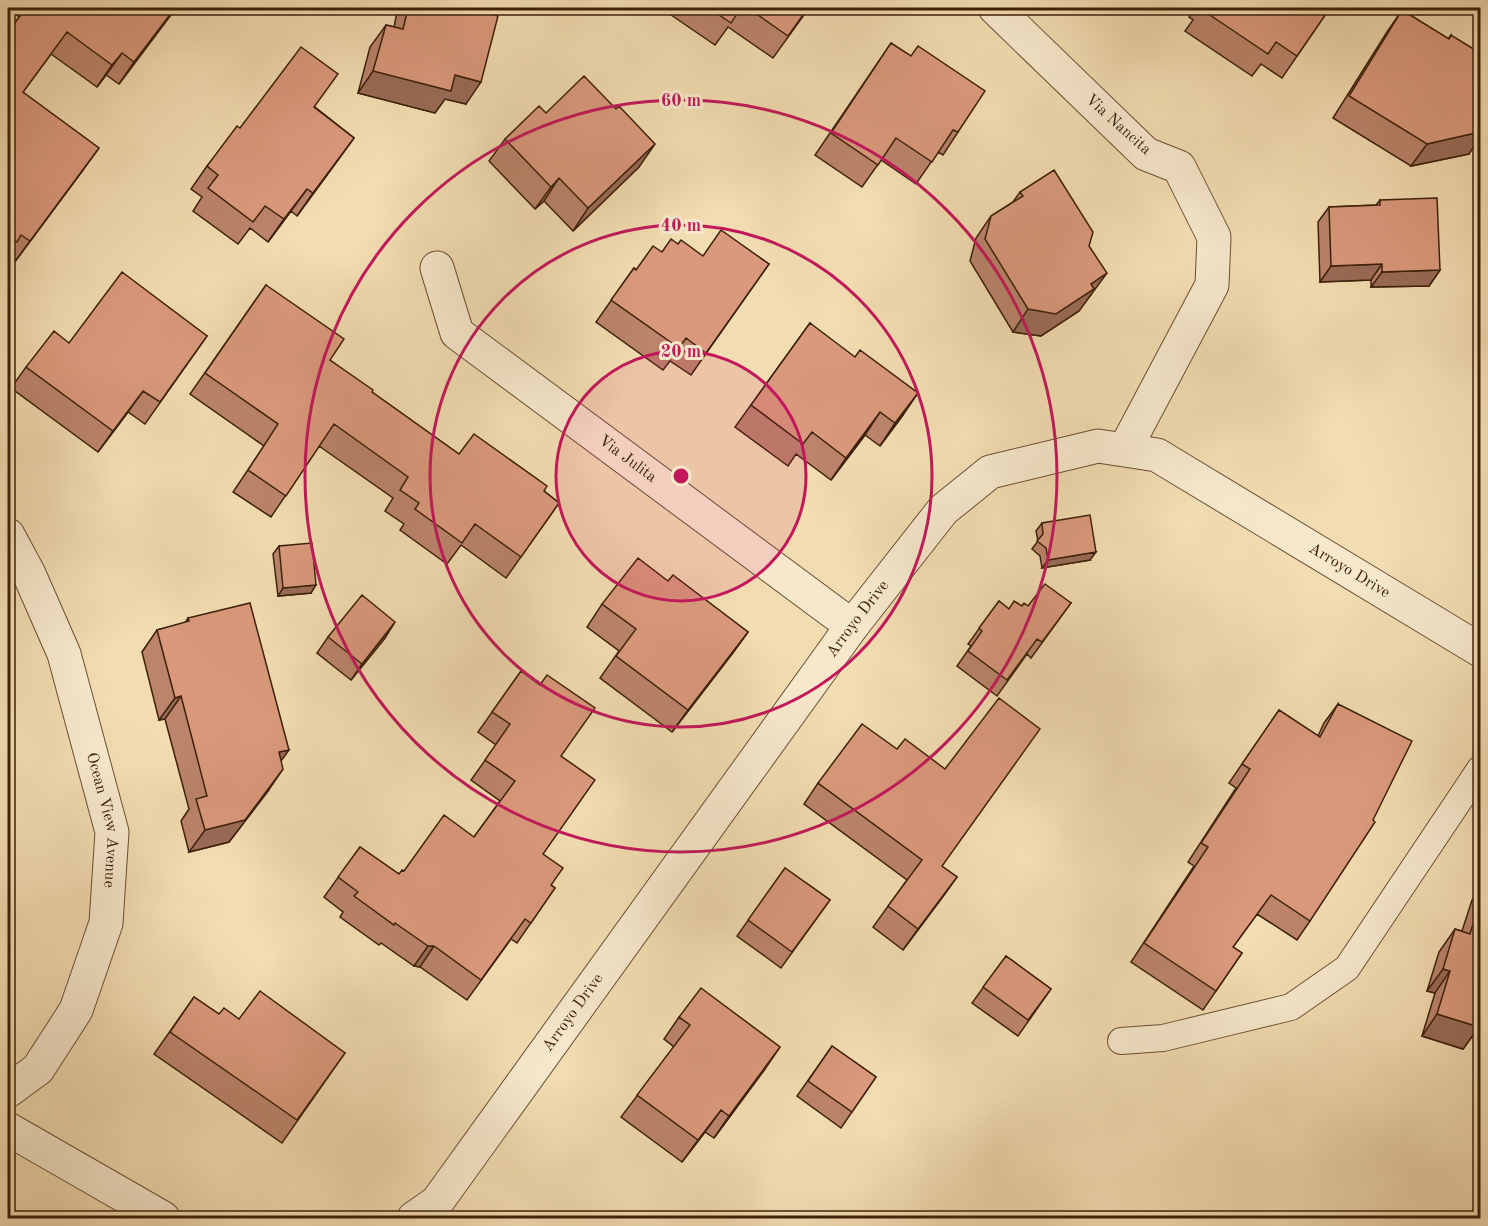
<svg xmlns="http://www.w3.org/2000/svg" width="1488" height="1226" font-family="'Old Standard TT',serif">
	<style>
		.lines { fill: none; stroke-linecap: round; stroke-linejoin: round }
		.lane-casing { stroke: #6a4f34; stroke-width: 28 }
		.street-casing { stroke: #6a4f34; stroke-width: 35 }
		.lane { stroke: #f7e8cc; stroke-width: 26 }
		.street { stroke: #f7e8cc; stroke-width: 33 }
		.wall { fill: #bb846b; stroke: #3d200a; stroke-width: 1.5 }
		.shaded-wall { fill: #996b57; stroke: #3d200a; stroke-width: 1.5 }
		.building { fill: #da997c; stroke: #3d200a; stroke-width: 1.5 }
		.ring { fill: none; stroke: #c2185b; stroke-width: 3 }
		.labels { text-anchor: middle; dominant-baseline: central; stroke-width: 6; stroke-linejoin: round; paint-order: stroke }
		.street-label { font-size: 16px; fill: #3d200a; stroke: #f7e8cc }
		.centre { fill: #c2185b; stroke: #f7e8cc; stroke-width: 3 }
		.ring-label { font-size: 18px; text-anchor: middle; font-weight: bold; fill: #c2185b; stroke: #f7e8cc; stroke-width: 6; stroke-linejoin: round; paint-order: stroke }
	</style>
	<rect width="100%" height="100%" fill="#f2dcb1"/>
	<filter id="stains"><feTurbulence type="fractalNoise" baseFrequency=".00333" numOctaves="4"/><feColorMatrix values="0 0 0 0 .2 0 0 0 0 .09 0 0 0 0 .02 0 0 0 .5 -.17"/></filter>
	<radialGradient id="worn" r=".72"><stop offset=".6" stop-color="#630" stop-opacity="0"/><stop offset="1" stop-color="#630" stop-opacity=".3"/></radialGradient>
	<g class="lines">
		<defs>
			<path id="lane" d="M1121,1041L1163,1038L1291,1007L1347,968L1480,769"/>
			<g id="street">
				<path d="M995,8L1146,154L1179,167L1214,237L1212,285L1125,449"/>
				<path id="s1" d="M437,268L457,333L852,626"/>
				<path id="s2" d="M8,535L29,574L64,654L112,832L106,923L76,1010L38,1069L8,1091"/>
				<path d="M8,1129L163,1218"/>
				<path id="s3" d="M414,1218L437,1202L852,626L943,510L990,472L1098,446L1157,455L1480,650"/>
			</g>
		</defs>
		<use href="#lane" class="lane-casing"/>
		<use href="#street" class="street-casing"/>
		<use href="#lane" class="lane"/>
		<use href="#street" class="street"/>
	</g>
	<path class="wall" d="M9,8H176L119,84L106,75L97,87L51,54L23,92L83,170L14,263L8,258V32L19,17L8,9Z
		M400,8H495L466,104L445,99L435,113L358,93L370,47L386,25L394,27L397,12Z
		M661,8H809L773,58L728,27L715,45Z
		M1196,8H1330L1282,78L1261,64L1252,76L1185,31L1193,20L1189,17Z
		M1402,10L1448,39L1451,35L1469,154L1411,166L1333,118L1387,32Z
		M891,43L958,132L943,155L938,152L916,184L881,160L862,187L815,155Z
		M315,107L354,138L297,216L291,211L268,242L250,228L238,244L193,211L202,197L191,189L207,166L240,128Z
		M546,113L639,167L573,231L544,201L535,209L489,161L505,139Z
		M1020,192L1089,246L1091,295L1089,297L1079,311L1041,336L1013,332L970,261L976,238L991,216L1013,202Z
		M1380,200L1440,270L1429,286L1371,287V280L1320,282L1318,222L1329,207L1376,205Z
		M678,244L702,256L769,264L691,375L670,361L663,370L596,322L634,268L636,270Z
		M266,285L330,360L372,392L459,454L544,491L559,503L506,578L461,545L447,564L400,530L404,524L385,511L393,498L319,446L271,517L233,492L264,446L190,394Z
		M810,323L903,415L880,446L865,435L831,480L796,454L788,466L735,427Z
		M207,336L145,424L128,412L98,452L11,388L26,367L69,343Z
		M1042,523L1090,560L1042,568L1040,556L1032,549L1038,541L1036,531Z
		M279,546L311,593L278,596L273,554Z
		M668,581L748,632L732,654L672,732L600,678L619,651L587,627L602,604Z
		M999,601L1009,609L1071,603L1031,658L1027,654L997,696L957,666L971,646L968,644Z
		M188,618L281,761L268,791L229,842L189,852L181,821L189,809L165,719L159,720L142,652L157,630L185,623Z
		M328,637L385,638L351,680L317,653Z
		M521,671L561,756L543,854L551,885L555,888L517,943L511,939L467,1000L420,967L414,966L381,943L379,945L340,917L343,912L324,897L360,847L399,874L404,871L474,837L500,801L471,780L496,745L478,732Z
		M1338,704L1310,921L1297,940L1257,914L1233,947L1242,953L1203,1010L1131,962L1194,866L1188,862L1236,788L1229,783L1279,710L1318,736L1324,723Z
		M818,783L957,877L903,950L873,927L907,880L804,804Z
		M785,868L830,900L781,968L737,936Z
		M1480,888V1020L1479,1027L1463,1049L1422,1036L1435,993L1427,991L1439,952L1455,929L1462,931L1472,900Z
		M1006,956L1051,989L1018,1036L972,1003Z
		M194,997L219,1014L239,1019L345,1053L282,1143L154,1054Z
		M679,1017L765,1069L714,1138L705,1132L682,1162L621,1117L674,1047L664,1039Z
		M832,1046L876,1077L841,1128L797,1096Z"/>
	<path class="shaded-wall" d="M175,8H176L119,84L134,62Z
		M122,53L106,75L97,87L112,65Z
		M373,71L455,75L481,82L466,104L445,99L435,113L358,93Z
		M1480,132V137L1469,154L1411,166L1427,144Z
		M354,138L338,160L297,216L313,193Z
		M655,144L639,167L573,231L588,208Z
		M99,148L83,170L14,263L30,241Z
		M559,178L544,201L535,209L551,187Z
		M307,189L291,211L268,242L284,219Z
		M1382,264L1371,280L1320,282L1331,266Z
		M1440,270L1429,286L1371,287L1382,272Z
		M1107,273L1079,311L1041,336L1013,332L1028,309L1091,284Z
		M143,391L128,412L98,452L113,431Z
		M918,393L903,415L880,446L895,423Z
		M880,412L865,435L831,480L846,458Z
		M1096,552L1090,560L1042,568L1048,560Z
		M316,585L311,593L278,596L283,588Z
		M395,622L385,638L351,680L362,664Z
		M748,632L732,654L672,732L688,710Z
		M181,696L165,719L159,720L175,698Z
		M289,750L273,772L279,752Z
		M283,769L268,791L229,842L189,852L205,830Z
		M957,877L942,898L903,950L918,929Z
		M428,946H434L420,967L414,966Z
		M1443,969L1450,971L1435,993L1427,991Z
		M1437,1014L1479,1027L1463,1049L1422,1036Z
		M780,1047L765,1069L714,1138L729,1116Z
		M721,1110L705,1132L682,1162L698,1140Z"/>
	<path class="building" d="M26,8H175L134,62L122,53L112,65L67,32L23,92L99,148L30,241L21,235L17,242L8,235V32Z
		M408,8H495L493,14L498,16L481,82L455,75L451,91L373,71L386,25L403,29Z
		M709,8H741L731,23Z
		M748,8H808L788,36Z
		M1202,8H1330L1297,56L1276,42L1268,54L1201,9Z
		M1402,10L1449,39L1451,35L1480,53V132L1427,144L1349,96Z
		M891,43L911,56L918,46L985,91L958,132L953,130L932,162L896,138L878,165L831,133Z
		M301,47L338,74L314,107L354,138L313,193L307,189L284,219L265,206L253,222L208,188L218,175L207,166L237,126L240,128Z
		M584,76L616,109L619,106L655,144L588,208L559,178L551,187L505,139L539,106L546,113Z
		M1054,170L1093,232L1089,246L1107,273L1091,284L1094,289L1056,314L1028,309L985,239L991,216L1023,196L1020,192Z
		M1437,198L1440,270L1382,272V264L1331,266L1329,207L1380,205V200Z
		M721,230L769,264L706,353L686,338L679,348L611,300L634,268L636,270L653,246L662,252L671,239L678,244L681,240L703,256Z
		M122,272L207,336L160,402L143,391L113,431L26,367L54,331L69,343Z
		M266,285L344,339L330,360L373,390L372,392L459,454L474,434L547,486L544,491L559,503L521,557L475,524L462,543L415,509L419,503L400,490L408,477L334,424L286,496L248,470L278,424L205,373Z
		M810,323L855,357L860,350L918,393L895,423L880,412L846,458L812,432L803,444L751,405Z
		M1090,515L1096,552L1048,560L1046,548L1037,541L1043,534L1042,523Z
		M312,543L316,585L283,588L279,546Z
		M638,558L668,581L673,575L748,632L688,710L616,656L636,629L602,604Z
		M1045,584L1071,603L1042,642L1037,639L1007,680L968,651L982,631L979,628L999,601L1009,609L1014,601L1022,606L1024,603L1028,606Z
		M362,595L395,622L362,664L328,637Z
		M250,603L289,750L279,752L283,769L245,820L205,830L196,799L207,796L181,696L175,698L157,630L189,621L188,618Z
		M521,671L540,685L547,675L595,708L561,756L595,780L543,854L563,868L551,885L555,888L531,923L525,919L481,980L434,946H428L395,923L394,925L354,896L358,892L338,877L360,847L399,874L402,870L404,871L444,815L474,837L515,781L485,760L510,724L492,712Z
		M999,698L1040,729L942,866L957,877L918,929L888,906L922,860L818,783L862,724L897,749L905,739L945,769Z
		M1338,704L1412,741L1373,820L1375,822L1310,921L1271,895L1233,947L1242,953L1216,991L1144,943L1208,847L1201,843L1250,769L1242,764L1279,710L1320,737Z
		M8,784L11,788L8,792Z
		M785,868L830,900L792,952L748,920Z
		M1480,901V1020L1479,1027L1437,1014L1450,971L1443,969L1455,929L1470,934Z
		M1006,956L1051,989L1028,1020L983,987Z
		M701,988L780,1047L729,1116L721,1110L698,1140L637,1095L690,1025L679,1017Z
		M260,991L345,1053L297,1120L170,1032L194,997L219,1014L224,1008L239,1019Z
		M832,1046L876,1077L852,1112L808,1081Z
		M8,1203L14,1207L8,1218Z"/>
	<circle cx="681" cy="476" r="125" fill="#c2185b" fill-opacity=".12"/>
	<g class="ring">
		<circle cx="681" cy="476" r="125"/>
		<circle cx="681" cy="476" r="251"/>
		<circle cx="681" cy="476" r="376"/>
	</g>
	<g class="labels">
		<g class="street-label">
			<text transform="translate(1118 125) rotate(42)">Via Nancita</text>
			<text stroke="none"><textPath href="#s1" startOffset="280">Via Julita</textPath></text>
			<text stroke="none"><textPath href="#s3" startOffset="1341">Arroyo Drive</textPath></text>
			<text stroke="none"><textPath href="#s3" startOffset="747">Arroyo Drive</textPath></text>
			<text stroke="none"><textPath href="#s2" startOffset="303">Ocean View Avenue</textPath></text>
			<text stroke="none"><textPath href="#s3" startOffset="261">Arroyo Drive</textPath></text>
		</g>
	</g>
	<circle cx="681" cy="476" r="9" class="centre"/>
	<g class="ring-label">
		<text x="681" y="106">60 m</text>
		<text x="681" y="231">40 m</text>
		<text x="681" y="357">20 m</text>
	</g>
	<rect width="1488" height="1226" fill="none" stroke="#f2dcb1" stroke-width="30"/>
	<rect x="9" y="9" width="1470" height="1208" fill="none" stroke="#3d200a" stroke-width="3"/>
	<rect x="15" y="15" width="1458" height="1196" fill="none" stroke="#3d200a" stroke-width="1.5"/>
	<rect width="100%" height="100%" filter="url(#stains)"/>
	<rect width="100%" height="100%" fill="url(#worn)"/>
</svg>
